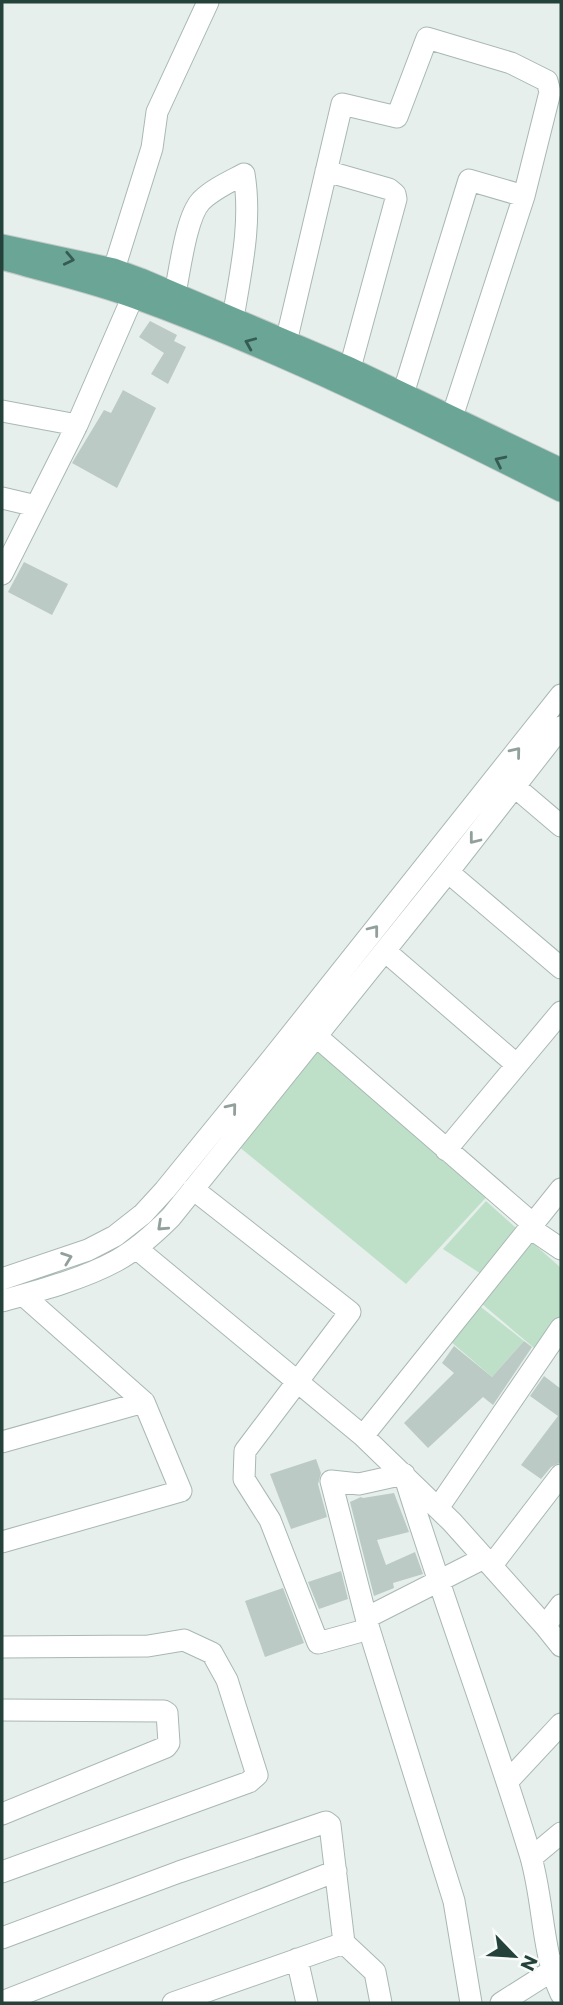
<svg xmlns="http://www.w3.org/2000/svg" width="563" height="2005" font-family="Commissioner,sans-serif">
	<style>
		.green { fill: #bfe0c8 }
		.building { fill: #bbcac4 }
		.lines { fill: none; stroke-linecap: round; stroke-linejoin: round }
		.minor-casing { stroke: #a8b8b2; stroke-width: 23 }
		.major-casing { stroke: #c2cac8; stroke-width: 23 }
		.minor { stroke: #fff; stroke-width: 21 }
		.major { stroke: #6aa596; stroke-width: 21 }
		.oneway { stroke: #365b51 }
		.oneway2 { stroke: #92a09c }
	</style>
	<rect width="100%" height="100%" fill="#e6efeb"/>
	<path class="green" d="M316,1036L493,1190L406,1284L232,1141Z
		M486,1201L561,1268V1323L539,1352L482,1304L495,1283L443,1249Z
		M481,1307L524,1341L492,1377L450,1341Z"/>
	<path class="building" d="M150,321L177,335L174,341L186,347L168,384L151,374L164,353L139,337Z
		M123,390L156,408L117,488L72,463L104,410L111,413Z
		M24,562L68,584L52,615L8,592Z
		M524,1341L532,1347L493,1405L483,1397L428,1448L404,1423L454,1373L442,1363L454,1346L492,1377Z
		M544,1376L561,1389V1462L551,1467L541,1479L521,1465L558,1416L530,1396Z
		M316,1459L321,1473L318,1484L327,1517L291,1529L270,1474Z
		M394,1493L409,1532L377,1540L386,1565L415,1552L423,1574L393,1583L394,1588L374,1596L350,1502L361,1497L363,1498Z
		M341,1571L348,1599L319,1609L308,1582Z
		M283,1588L304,1643L265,1657L245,1601Z"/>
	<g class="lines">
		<defs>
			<path id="minor" d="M326,171L389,189L395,194L396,199L350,368
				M114,269L152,148L157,112L208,2
				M175,293C180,270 186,217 201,201C213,189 229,182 244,174C252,222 241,270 233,318
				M286,342L342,104L397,117L427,38L511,63L547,81L550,92L524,196L452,417
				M403,394L469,180L524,196
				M2,411L77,425
				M2,498L36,506
				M2,574L77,425L140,280
				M514,786L561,826
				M448,872L561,968
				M385,951L517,1065
				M316,1036L533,1224
				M446,1150L561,1012
				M193,1189L350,1312L245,1451L244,1479L270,1520L318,1643L369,1629
				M530,1228L561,1249
				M136,1248L363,1436L452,1522L545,1626
				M2,1279L88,1250L115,1236L143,1214L165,1190L274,1056L561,695
				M23,1295L144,1402
				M2,1301C38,1291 83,1279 116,1261C136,1250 155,1233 171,1217L448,872L561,727
				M363,1436L561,1189
				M2,1442L144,1402L181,1491L2,1542
				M438,1508L561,1328
				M492,1565L561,1475
				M561,1605L545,1626L561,1646
				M368,1617L484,1558
				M2,1647L148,1646L184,1640L212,1653L227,1680L257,1775L249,1782L2,1872
				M2,1710L164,1711L167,1713L169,1743L166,1747L2,1814
				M507,1782L561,1724
				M531,1858L561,1833
				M2,1938L179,1872L326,1822L330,1825L344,1943L375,1972L381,2003
				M297,1959L307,2003
				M2,2002L336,1871
				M173,2003L344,1943
				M471,2003L454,1901L369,1629L331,1481L359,1484L404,1474C443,1601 491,1726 530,1854C544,1900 541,1950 561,1994
				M501,2003L561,1965"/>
			<path id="major" d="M2,245L114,269L141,279L350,368L561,469
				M2,259C46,272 92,282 135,298C281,351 422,421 561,491"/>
		</defs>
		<use href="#minor" class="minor-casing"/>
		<use href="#major" class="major-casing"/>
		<use href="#minor" class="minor"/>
		<use href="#major" class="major"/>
	</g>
	<defs><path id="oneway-chevron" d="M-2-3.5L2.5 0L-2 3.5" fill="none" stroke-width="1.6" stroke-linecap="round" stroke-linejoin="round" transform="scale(1.75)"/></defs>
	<g class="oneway">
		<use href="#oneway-chevron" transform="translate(69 259) rotate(12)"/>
		<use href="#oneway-chevron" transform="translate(250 343) rotate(-157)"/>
		<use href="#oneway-chevron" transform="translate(500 461) rotate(-154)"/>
	</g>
	<g class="oneway2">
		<use href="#oneway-chevron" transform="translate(516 752) rotate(-51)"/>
		<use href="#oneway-chevron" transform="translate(474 839) rotate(128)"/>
		<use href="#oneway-chevron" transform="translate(374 930) rotate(-52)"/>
		<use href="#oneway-chevron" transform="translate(232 1108) rotate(-51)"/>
		<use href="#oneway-chevron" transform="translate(162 1226) rotate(137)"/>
		<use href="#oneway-chevron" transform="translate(67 1258) rotate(-20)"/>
	</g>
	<rect width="563" height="2005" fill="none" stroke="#24423a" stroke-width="7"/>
	<g transform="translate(514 1956) rotate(115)" stroke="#f7fbf9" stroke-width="5" paint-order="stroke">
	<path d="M0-5L12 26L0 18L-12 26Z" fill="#24423a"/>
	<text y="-10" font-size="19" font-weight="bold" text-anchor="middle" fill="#24423a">N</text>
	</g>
</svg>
